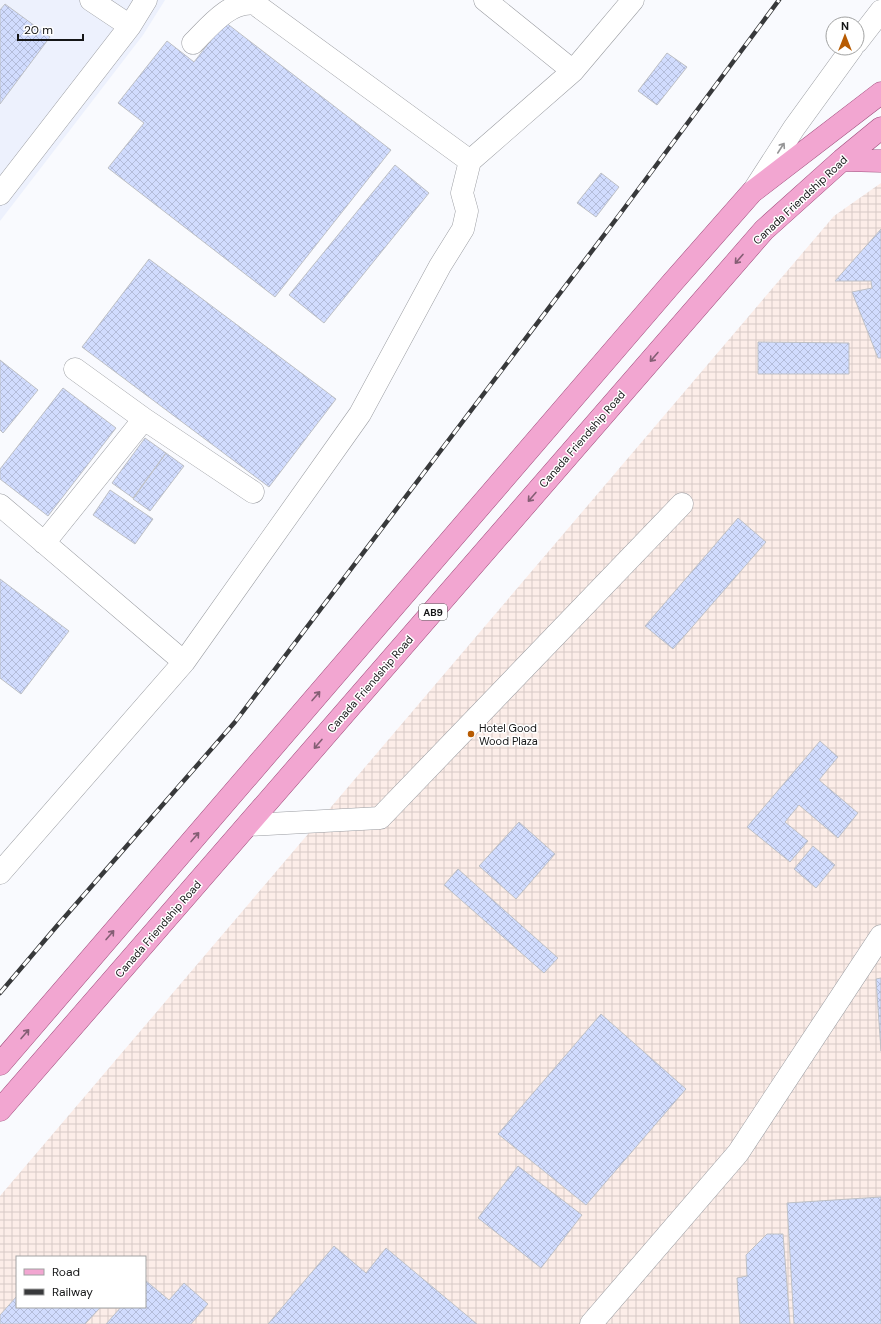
<svg xmlns="http://www.w3.org/2000/svg" width="881" height="1324" font-family="'DM Sans',sans-serif">
	<style>
		.industrial { fill: url(#industrial-grid); fill-rule: evenodd }
		.built { fill: #edf1fd }
		.building { fill: url(#building-cross-hatch); stroke: #bec0c5 }
		.lines { fill: none; stroke-linecap: round; stroke-linejoin: round }
		.minor-casing { stroke: #9a9ca1; stroke-width: 23 }
		.major-casing { stroke: #9f4d7c; stroke-width: 23 }
		.minor { stroke: #fff; stroke-width: 22 }
		.major { stroke: #f2a6d1; stroke-width: 22 }
		.rail-casing { stroke: #38393b; stroke-width: 4.5 }
		.rail { stroke: #fff; stroke-width: 3; stroke-dasharray: 9; stroke-linecap: butt }
		.oneway { stroke: #969697 }
		.oneway2 { stroke: #845e74 }
		.poi-dot { fill: #b75b02; stroke: #fff; stroke-width: 1.5 }
		.labels { text-anchor: middle; dominant-baseline: central; stroke-width: 3; stroke-linejoin: round; paint-order: stroke }
		.shield { fill: #fff; stroke: #5b5c5d; stroke-width: 1 }
		.shield-label { font-size: 10px; font-weight: bold; fill: #151617 }
		.street-label { font-size: 11px; fill: #151617; stroke: #fff }
		.poi-label { font-size: 11px; fill: #151617; stroke: #fff; text-anchor: start }
	</style>
	<defs>
		<pattern id="industrial-grid" width="8" height="8" patternUnits="userSpaceOnUse"><rect width="8" height="8" fill="#fcede8"/><path d="M0 4h8M4 0v8" fill="none" stroke="#d7cac6"/></pattern>
		<pattern id="building-cross-hatch" width="8" height="8" patternUnits="userSpaceOnUse"><rect width="8" height="8" fill="#d1dcfe"/><path d="M0 0l8 8M0 8l8-8" fill="none" stroke="#b3bcd9"/></pattern>
	</defs>
	<rect width="100%" height="100%" fill="#f9fafe"/>
	<path class="industrial" d="M881,183V1324H0V1196L834,216ZM17,1257H145V1307H17Z"/>
	<path class="built" d="M0,0H165L143,35L0,221Z"/>
	<path class="building" d="M5,4L50,37L0,104V10Z
		M225,22L391,150L275,297L108,168L144,123L118,103L167,41L194,62Z
		M667,53L687,67L657,105L638,91Z
		M395,165L429,193L324,323L289,295Z
		M601,173L619,187L596,217L577,203Z
		M881,229V358H878L852,292L872,288L871,281H835Z
		M149,259L336,399L269,487L82,347Z
		M758,342L849,343V374H758Z
		M0,360L38,390L3,433L0,430Z
		M63,388L116,428L48,516L0,479V469Z
		M145,438L166,453L133,498L112,483Z
		M166,453L184,466L150,511L133,499Z
		M110,490L153,519L135,544L93,515Z
		M738,518L766,542L673,649L645,626Z
		M0,579L69,631L21,694L0,678Z
		M820,741L838,757L819,780L858,813L838,838L799,805L785,822L808,841L790,862L747,827Z
		M519,822L555,854L516,899L479,866Z
		M813,846L835,865L816,888L794,869Z
		M458,869L558,958L544,973L444,885Z
		M881,978V1051L876,979Z
		M601,1014L686,1089L586,1205L498,1134Z
		M518,1166L582,1215L541,1268L478,1218Z
		M881,1197V1324H794L787,1203Z
		M767,1234H783L790,1324H740L737,1278L747,1276L746,1255Z
		M334,1246L366,1273L386,1248L477,1324H268Z
		M145,1280L169,1300L184,1283L208,1304L191,1324H106L121,1307H145Z
		M17,1296V1307H98L100,1308L85,1324H0V1315Z"/>
	<g class="lines">
		<defs>
			<path id="minor" d="M91,0L130,26
				M485,0L573,71
				M857,42L881,11
				M193,43C209,27 230,0 255,4L470,161
				M754,190L794,128L852,48
				M0,194L130,26L146,0
				M75,369L144,419L253,492
				M0,505L184,662
				M44,543L144,419
				M248,825L380,818L682,504
				M0,873L184,662L360,414L440,266L463,229L467,211L462,193L470,161L573,71L633,0
				M591,1324L738,1153L881,936"/>
			<path id="major" d="M842,160L881,161
				M0,1064L672,283L752,192L881,93
				M0,1110L764,230L842,160L881,128"/>
		</defs>
		<use href="#minor" class="minor-casing"/>
		<use href="#major" class="major-casing"/>
		<use href="#minor" class="minor"/>
		<use href="#major" class="major"/>
		<defs>
			<path id="rail" d="M0,993L56,927L235,722L620,214L779,0"/>
		</defs>
		<use href="#rail" class="rail-casing"/>
		<use href="#rail" class="rail"/>
	</g>
	<defs><path id="oneway-shaft" d="M-6 0H5M1.5-3L5.5 0L1.5 3" fill="none" stroke-width="1.6" stroke-linecap="round" stroke-linejoin="round"/></defs>
	<use class="oneway" href="#oneway-shaft" transform="translate(781 148) rotate(-57)"/>
	<g class="oneway2">
		<use href="#oneway-shaft" transform="translate(739 259) rotate(131)"/>
		<use href="#oneway-shaft" transform="translate(654 357) rotate(131)"/>
		<use href="#oneway-shaft" transform="translate(532 497) rotate(131)"/>
		<use href="#oneway-shaft" transform="translate(316 696) rotate(-49)"/>
		<use href="#oneway-shaft" transform="translate(318 744) rotate(131)"/>
		<use href="#oneway-shaft" transform="translate(195 837) rotate(-49)"/>
		<use href="#oneway-shaft" transform="translate(110 935) rotate(-49)"/>
		<use href="#oneway-shaft" transform="translate(25 1034) rotate(-49)"/>
	</g>
	<circle class="poi-dot" cx="471" cy="734" r="4"/>
	<g class="labels">
		<rect class="shield" x="419" y="604" width="28" height="16" rx="3"/>
		<g class="shield-label">
			<text x="433" y="612">AB9</text>
		</g>
		<g class="street-label">
			<text transform="translate(800 200) rotate(-43)">Canada Friendship Road</text>
			<text transform="translate(582 439) rotate(-49)">Canada Friendship Road</text>
			<text transform="translate(370 684) rotate(-49)">Canada Friendship Road</text>
			<text transform="translate(158 929) rotate(-49)">Canada Friendship Road</text>
		</g>
		<g class="poi-label">
			<text x="479" y="728">Hotel Good<tspan x="479" dy="13">Wood Plaza</tspan></text>
		</g>
	</g>
	<rect x="16" y="1256" width="130" height="52" fill="#ffffff" stroke="#a1a2a2"/>
	<rect x="24" y="1269" width="20" height="6" fill="#f2a6d1" stroke="#a1a2a2"/>
	<text x="52" y="1276" font-size="12" fill="#151617">Road</text>
	<rect x="24" y="1289" width="20" height="6" fill="#38393b" stroke="#a1a2a2"/>
	<text x="52" y="1296" font-size="12" fill="#151617">Railway</text>
	<g transform="translate(845 36)"><circle r="19" fill="#ffffff" stroke="#a1a2a2"/>
	<path d="M0-3L7 15L0 10L-7 15Z" fill="#b75b02"/>
	<text y="-6" font-size="11" font-weight="bold" text-anchor="middle" fill="#151617">N</text>
	</g>
	<path d="M18 34v6h65v-6" fill="none" stroke="#151617" stroke-width="2"/>
	<text x="24" y="34" font-size="12" fill="#151617" stroke="#ffffff" stroke-width="3" paint-order="stroke">20 m</text>
</svg>
